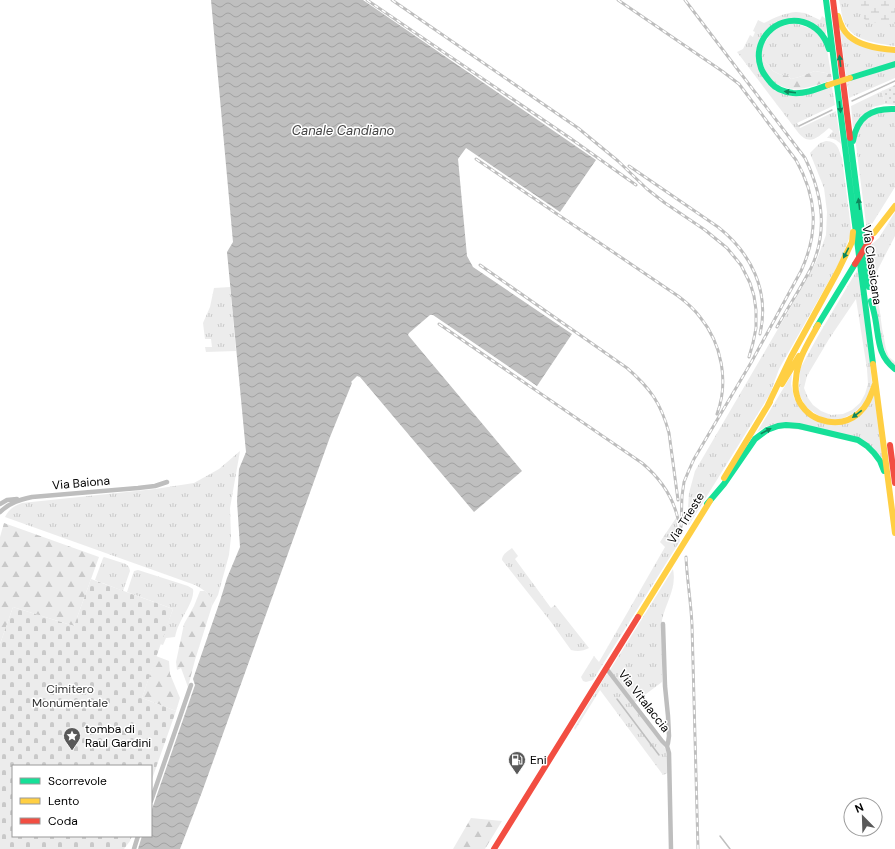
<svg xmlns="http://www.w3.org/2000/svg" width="895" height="849" font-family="'DM Sans',sans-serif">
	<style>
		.grass { fill: url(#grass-tufts); fill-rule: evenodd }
		.forest { fill: url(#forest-firs) }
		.wetland { fill: url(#wetland-marsh) }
		.cemetery { fill: url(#cemetery-stones) }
		.garden { fill: url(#garden-dots) }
		.water { fill: url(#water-waves) }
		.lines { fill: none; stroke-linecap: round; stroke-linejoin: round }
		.stream { stroke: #bfbfbf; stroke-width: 1.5 }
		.street { stroke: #bebebe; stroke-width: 4.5 }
		.fast { stroke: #16e098; stroke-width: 6 }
		.slow { stroke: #ffcf43; stroke-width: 6 }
		.jam { stroke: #f24e42; stroke-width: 6 }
		.rail-casing { stroke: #bebebe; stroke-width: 3 }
		.rail { stroke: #fff; stroke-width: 1.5; stroke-dasharray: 4.5; stroke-linecap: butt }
		.slow-bridge { stroke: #ffcf43; stroke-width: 6 }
		.jam-bridge { stroke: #f24e42; stroke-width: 6 }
		.oneway { fill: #0d865b }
		.labels { text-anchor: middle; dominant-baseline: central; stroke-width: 3; stroke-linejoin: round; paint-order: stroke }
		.street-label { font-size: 12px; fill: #000; stroke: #fff }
		.park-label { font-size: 12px; fill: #333; stroke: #fff }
		.poi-label { font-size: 12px; fill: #000; stroke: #fff; text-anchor: start }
		.water-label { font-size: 13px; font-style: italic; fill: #444; stroke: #fff }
	</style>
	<defs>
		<pattern id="grass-tufts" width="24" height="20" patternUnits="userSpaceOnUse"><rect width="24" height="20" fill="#ececec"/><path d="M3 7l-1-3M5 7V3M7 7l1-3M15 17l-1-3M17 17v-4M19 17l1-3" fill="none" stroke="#c9c9c9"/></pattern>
		<pattern id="forest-firs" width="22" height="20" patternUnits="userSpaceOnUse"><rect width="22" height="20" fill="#ececec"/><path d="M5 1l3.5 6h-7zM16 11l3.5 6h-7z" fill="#c9c9c9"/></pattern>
		<pattern id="wetland-marsh" width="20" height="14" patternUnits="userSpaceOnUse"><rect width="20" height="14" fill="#ececec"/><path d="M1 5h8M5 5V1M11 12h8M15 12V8" fill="none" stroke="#c9c9c9"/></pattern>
		<pattern id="cemetery-stones" width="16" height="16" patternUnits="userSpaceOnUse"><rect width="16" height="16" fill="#ececec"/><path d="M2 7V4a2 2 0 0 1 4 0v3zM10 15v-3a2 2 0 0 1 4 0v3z" fill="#c9c9c9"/></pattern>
		<pattern id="garden-dots" width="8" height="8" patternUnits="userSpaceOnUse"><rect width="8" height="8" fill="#ececec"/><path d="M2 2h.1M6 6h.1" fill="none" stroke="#c9c9c9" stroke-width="1.8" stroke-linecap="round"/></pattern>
		<pattern id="water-waves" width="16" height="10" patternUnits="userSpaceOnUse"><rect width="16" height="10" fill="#bfbfbf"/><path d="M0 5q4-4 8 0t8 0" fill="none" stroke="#a2a2a2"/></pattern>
	</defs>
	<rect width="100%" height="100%" fill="#fff"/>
	<path class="grass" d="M839,0H895V46C876,43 852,41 844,22C841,15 841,7 839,0Z
		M796,12L805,13L820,20L822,16L826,19V34L783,19L756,51L775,91L832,87L835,105L797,123L800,128L836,111L841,144C837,140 833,138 827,138L833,131L829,128C817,138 809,147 797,131L737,52L743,49L750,35L753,37L755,32L753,31L758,20L764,23C774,18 784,13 796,12Z
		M790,22L812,26L826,43L831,74L815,71L799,77L791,79L788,76L779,74L773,71L761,57L762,47L774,29Z
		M840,28L844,35L895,52V62L846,76Z
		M895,66V78L849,98L847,81Z
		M882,91L885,104L873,107L853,128L851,106Z
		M895,111V187L867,232L856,145V133L860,124L872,113Z
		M826,141C838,142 838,148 842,158L851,228L850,236L842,258L779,369L770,394L689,525H687L689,493L695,471L803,286L816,262L826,235L827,212L824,188L810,153L820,143Z
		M895,212V236L875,275L882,328L886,349L889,357L895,362V366L890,362L879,337L867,252L872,244L879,238Z
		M859,267L872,383L867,399L854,413L839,420L822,418L806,407L799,394L800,369L818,336ZM856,299L867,369L868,384L865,394L860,403L852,410L843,414L831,415L821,411L813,405L808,398L804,388L807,376L829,339Z
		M230,287L236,351L206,352L205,347H212L211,339H205L203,323L210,307L214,288Z
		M792,374L791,384L794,398L807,415L845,423L875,391L883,461L854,436L767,426L757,432Z
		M240,451L230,508L231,537L229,555L218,595L212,606C209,592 207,592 195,585L5,517C9,509 14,506 22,503L155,489L194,483L219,469Z
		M676,518L680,541L593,680L586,682L583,681L581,677L594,656L599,662L665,547L660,542Z
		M512,548L518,556L515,559L551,608L555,605L589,648C583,651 578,652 571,650L551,622L502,560C502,554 508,551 512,548Z
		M104,557L126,564L129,567L130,571L123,591L95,580L103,558Z
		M673,569C677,588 666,602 662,620V682L634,703L610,670Z
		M138,570L188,586L193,589C195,600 183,615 179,625C177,628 176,633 175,637L166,638L163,645L160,644L173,609L127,592L134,571Z
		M608,674L665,748L667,752L668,773L663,775L600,690L575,730L574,728L606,675Z"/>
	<path class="forest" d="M761,57L773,71L779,74L788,76L791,79L799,77L815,71L831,74L832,80C813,86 791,96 773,81C771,79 768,77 767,75C764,70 763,63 761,57Z
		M4,523L99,557L74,626L13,607L0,644V537Z
		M200,591H205L210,596L212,606L195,660L188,687L181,668L177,670L176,662L184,624L194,606Z
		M156,656L169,661L170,674L180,698L176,711L142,698Z
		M471,818L502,821L485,849H453Z"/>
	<path class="wetland" d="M859,0H895V24L870,22L864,19Z"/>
	<path class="cemetery" d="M91,579L173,609L142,698L176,711L151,782V766H13V836H132L130,841L124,849H0V644L13,607L74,626Z"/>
	<path class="garden" d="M895,85V105L885,104L882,91Z"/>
	<path class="water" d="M211,0H363L596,160L560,212L466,148L458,159L467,256L473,267L572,334L537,386L433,315H430L409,333L408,335L522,471L474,512L360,377L357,376L351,382L352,383L330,437L202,792L180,849H138L142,836H151V812L195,685L193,679L220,601L227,578L240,547L237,501L239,469L246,452L227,252L233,242Z"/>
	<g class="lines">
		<path class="stream" d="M852,101L895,81
			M799,126L832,110
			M617,699L659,755
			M720,836L730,849"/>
		<path class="street" d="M0,504L7,500L17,499
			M0,512C11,502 19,500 32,497L138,488L155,486L167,482
			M663,624L665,686L668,716L669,736L668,743L667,746L669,753L671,849
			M606,668L662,741L667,746
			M151,801L191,685
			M134,849L138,836"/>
		<path class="fast" d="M826,0L873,364
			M850,78L895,64
			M828,85C817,89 805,94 793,93C785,92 776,89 771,83C767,78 763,74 761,68C751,41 776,15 803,22C817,26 825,36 829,49
			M850,138L869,287
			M853,141C857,117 871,108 895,109
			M871,301C873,308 875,316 876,323C879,342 879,357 895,369
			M816,328L855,264
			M707,504L724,484L755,439L767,430L778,426L786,425L799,426L858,440L867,446L874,453L880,461L884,471"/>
		<path class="slow" d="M838,16C840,23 843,31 849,36C860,46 880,49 895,50
			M874,233L895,206
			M818,325C809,342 797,359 796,379C795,386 796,396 800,403C812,423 841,429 859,413C868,405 871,395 875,384
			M873,364L895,533
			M782,384L799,356
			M768,405L791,357L838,271L852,242L853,232
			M724,478L770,402
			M638,617L710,501"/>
		<path class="jam" d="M833,0L850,138
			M890,445L895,483
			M494,849L638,617"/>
		<defs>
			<path id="rail" d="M367,0L570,138L636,185
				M392,0L578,128L618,161L647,189L665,203L705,230L727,248L741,265L750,283L754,296L756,310V328L753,343L749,357
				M618,0L722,71L739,84L796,160C817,197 819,232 801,271L752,361L694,459L689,470L684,482L682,496L681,527
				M685,0L805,158C822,193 828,232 811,268C801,288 788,307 777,327
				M476,159L678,296C686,302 694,309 700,317C722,344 729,382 717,414
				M629,166L718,227C751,253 770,291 760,334
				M480,265L627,368C650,388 661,403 669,433L678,500
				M439,324L642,463C660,478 673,497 678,519
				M686,557C687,580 691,602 692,625L698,849"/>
		</defs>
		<use href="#rail" class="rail-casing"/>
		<use href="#rail" class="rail"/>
		<path class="slow-bridge" d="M828,85L850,78"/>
		<path class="jam-bridge" d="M855,264L871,238"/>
	</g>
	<defs><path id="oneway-solid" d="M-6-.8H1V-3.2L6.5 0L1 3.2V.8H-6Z"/></defs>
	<g class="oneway">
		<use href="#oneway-solid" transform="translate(840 61) rotate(-97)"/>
		<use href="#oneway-solid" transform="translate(790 92) rotate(-173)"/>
		<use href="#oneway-solid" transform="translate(840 107) rotate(83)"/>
		<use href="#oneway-solid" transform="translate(859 204) rotate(-97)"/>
		<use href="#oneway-solid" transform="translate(846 253) rotate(117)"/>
		<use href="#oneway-solid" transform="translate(857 414) rotate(143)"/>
		<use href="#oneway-solid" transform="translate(766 431) rotate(-28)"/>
	</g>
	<defs>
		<symbol id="sight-pin" viewBox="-11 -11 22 30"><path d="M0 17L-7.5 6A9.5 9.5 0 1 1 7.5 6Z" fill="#595959" stroke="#fff"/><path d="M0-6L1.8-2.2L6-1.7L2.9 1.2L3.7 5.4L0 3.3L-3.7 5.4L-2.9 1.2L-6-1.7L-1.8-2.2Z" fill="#fff"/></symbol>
		<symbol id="fuel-pin" viewBox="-11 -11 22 30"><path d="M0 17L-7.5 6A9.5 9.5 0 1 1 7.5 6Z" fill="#595959" stroke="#fff"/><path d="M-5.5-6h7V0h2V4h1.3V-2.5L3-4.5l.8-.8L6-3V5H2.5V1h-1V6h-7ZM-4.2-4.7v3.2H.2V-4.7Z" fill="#fff"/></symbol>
	</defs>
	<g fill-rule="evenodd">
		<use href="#sight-pin" x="62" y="726" width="20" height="27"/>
		<use href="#fuel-pin" x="507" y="750" width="20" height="27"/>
	</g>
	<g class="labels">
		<g class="street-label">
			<text transform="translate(872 265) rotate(82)">Via Classicana</text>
			<text transform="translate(81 483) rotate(-5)">Via Baiona</text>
			<text transform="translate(686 518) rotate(-58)">Via Trieste</text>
			<text transform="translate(644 701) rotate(52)">Via Vitalaccia</text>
		</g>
		<g class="park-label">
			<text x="70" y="689">Cimitero<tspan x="70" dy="14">Monumentale</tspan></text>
		</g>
		<g class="poi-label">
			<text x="85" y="729">tomba di<tspan x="85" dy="14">Raul Gardini</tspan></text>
			<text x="530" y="760">Eni</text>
		</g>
		<g class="water-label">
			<text x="343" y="130">Canale Candiano</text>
		</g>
	</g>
	<rect x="12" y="765" width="140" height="72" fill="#ffffff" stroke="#999999"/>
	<rect x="20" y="778" width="20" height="6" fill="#16e098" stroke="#999999"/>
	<text x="48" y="785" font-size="12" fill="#000000">Scorrevole</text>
	<rect x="20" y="798" width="20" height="6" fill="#ffcf43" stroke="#999999"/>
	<text x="48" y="805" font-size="12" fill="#000000">Lento</text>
	<rect x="20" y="818" width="20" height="6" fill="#f24e42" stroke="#999999"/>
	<text x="48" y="825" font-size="12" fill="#000000">Coda</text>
	<g transform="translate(863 817) rotate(337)"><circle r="19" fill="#ffffff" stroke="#999999"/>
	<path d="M0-3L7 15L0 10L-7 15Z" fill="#595959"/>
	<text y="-6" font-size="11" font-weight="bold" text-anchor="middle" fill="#000000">N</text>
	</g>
</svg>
